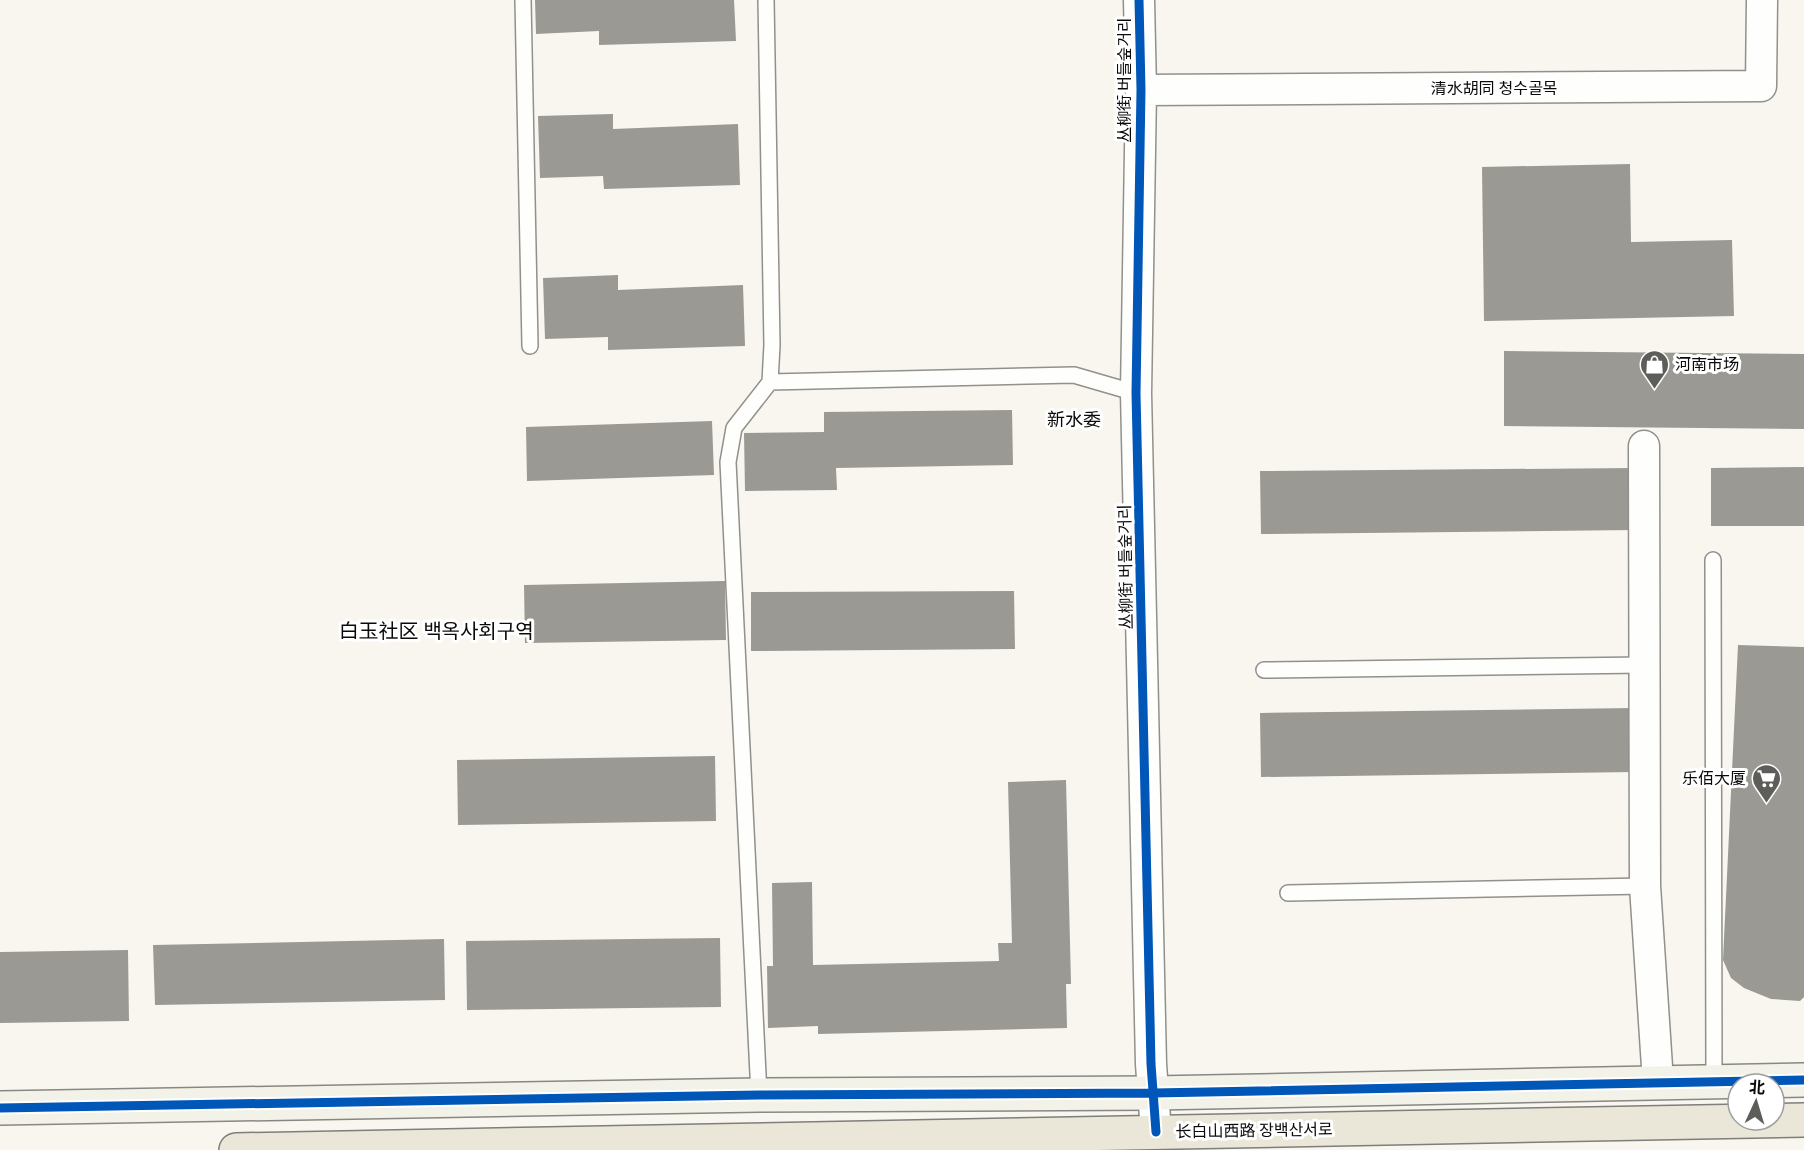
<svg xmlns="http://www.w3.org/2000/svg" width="1804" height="1150" font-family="Merriweather,'Noto Sans SC','Noto Sans KR',serif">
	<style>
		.building { fill: #9b9994 }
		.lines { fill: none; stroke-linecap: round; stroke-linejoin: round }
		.lane-casing { stroke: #91908d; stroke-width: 18 }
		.street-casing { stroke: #91908d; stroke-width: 33 }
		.secondary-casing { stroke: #888783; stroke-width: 36 }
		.primary-casing { stroke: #7e7e7a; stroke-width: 36 }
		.lane { stroke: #fefefc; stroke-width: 15 }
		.street { stroke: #fefefc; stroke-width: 30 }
		.secondary { stroke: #f3f2e8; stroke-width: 33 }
		.primary { stroke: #eae6d8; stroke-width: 33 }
		.cycleway-casing { stroke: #fff; stroke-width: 13 }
		.cycleway { stroke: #0057b8; stroke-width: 9 }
		.labels { text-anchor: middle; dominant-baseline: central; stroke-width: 6; stroke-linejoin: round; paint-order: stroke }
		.street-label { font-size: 16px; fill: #0a0a0a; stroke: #fff }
		.poi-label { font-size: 16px; fill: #0a0a0a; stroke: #fff; text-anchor: start }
		.neighbourhood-label { font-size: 18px; fill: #0a0a0a; stroke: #fff }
		.quarter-label { font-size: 20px; fill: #0a0a0a; stroke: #fff }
	</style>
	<rect width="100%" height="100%" fill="#f8f6ee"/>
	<path class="building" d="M535,0H734L736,41L599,45V31L536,34Z
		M613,114V129L738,124L740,185L604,189L603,176L540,178L538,116Z
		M1630,164L1631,242L1732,240L1734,316L1484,321L1482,167Z
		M618,275V290L743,285L745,346L608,350V337L545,339L543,278Z
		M1504,351L1804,354V429L1504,426Z
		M1012,410L1013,465L836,468L837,490L745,491L744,433L824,432V412Z
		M712,421L714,475L527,481L526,427Z
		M1804,467V526H1711V468Z
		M1634,468V530L1261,534L1260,471Z
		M725,581L726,640L525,643L524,585Z
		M1014,591L1015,649L751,651V592Z
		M1738,645L1804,647V997L1800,1001L1771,999L1744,988L1731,978L1723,960Z
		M1633,708L1634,772L1261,777L1260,713Z
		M715,756L716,821L458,825L457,760Z
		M1066,780L1071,984H1066L1067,1028L818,1034V1026L768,1028L767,966H773L772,883L812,882L813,965L999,961L998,943H1012L1008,782Z
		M720,938L721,1007L467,1010L466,941Z
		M444,939L445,1000L155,1005L153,945Z
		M128,950L129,1021L0,1023V952Z"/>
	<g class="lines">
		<defs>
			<path id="lane" d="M523,0L530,346
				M770,382L1074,375L1136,393
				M1713,560L1714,1081
				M1264,670L1645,665
				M1288,893L1645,886
				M759,1095L728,462L734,428L770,382L772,345L766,0"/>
			<path id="street" d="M1139,0L1141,90L1136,393L1151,1064L1156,1132
				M1141,90L1761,86L1762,0
				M1644,446L1645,886L1658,1082"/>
			<path id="secondary" d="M0,1108L759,1095L1154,1093L1804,1080"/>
			<path id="primary" d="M236,1150L1804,1120"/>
		</defs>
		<use href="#lane" class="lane-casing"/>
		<use href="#street" class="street-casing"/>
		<use href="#secondary" class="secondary-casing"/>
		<use href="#primary" class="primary-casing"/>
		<use href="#lane" class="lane"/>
		<use href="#street" class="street"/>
		<use href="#secondary" class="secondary"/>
		<use href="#primary" class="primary"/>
		<defs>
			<path id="cycleway" d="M1139,0L1141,90L1136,393L1151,1064L1156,1132
				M0,1108L759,1095L1154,1093L1804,1080"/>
		</defs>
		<use href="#cycleway" class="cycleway-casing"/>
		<use href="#cycleway" class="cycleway"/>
	</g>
	<defs>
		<symbol id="shop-pin" viewBox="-11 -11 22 30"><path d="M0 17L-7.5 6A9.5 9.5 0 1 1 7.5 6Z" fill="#5d5d5a" stroke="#fff"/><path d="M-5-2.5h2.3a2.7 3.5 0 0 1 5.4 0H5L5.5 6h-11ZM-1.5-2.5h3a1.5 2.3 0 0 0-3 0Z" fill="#fff"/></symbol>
		<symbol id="supermarket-pin" viewBox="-11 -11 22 30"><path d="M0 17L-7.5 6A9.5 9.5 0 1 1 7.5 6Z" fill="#5d5d5a" stroke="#fff"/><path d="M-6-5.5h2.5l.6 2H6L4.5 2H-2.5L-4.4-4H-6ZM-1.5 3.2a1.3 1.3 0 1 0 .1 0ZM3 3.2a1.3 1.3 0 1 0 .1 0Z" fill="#fff"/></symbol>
	</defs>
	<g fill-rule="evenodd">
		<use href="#shop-pin" x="1638" y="348" width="33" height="45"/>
		<use href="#supermarket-pin" x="1750" y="762" width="33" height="45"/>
	</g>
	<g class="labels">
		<g class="street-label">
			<text transform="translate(1124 80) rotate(-90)">丛柳街 버들숲거리</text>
			<text x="1494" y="88">清水胡同 청수골목</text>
			<text transform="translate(1125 567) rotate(-91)">丛柳街 버들숲거리</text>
			<text transform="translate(1254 1130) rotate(-1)">长白山西路 장백산서로</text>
		</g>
		<g class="poi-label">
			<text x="1675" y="364">河南市场</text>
			<text x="1746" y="778" text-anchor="end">乐佰大厦</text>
		</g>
		<g class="neighbourhood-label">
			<text x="1074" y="419">新水委</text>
		</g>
		<g class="quarter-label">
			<text x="436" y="630">白玉社区 백옥사회구역</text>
		</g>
	</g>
	<g transform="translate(1756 1102) rotate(4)"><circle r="28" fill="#ffffff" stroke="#9d9d9d" stroke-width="1.5"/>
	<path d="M0-4.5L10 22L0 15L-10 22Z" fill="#5d5d5a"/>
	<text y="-9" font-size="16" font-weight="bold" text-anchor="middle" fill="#0a0a0a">北</text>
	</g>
</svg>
